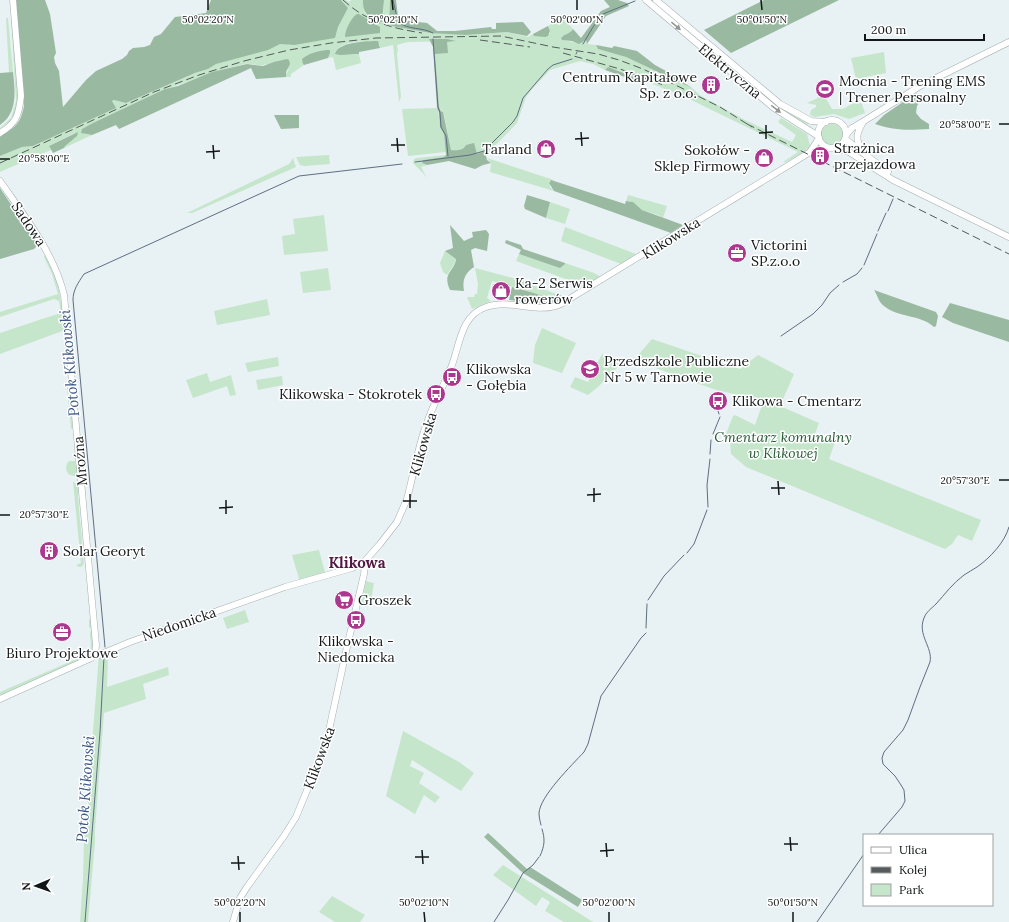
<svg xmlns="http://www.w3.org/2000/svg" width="1009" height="922" font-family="Lora,serif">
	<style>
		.green { fill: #c6e6cc }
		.forest { fill: #99b9a0 }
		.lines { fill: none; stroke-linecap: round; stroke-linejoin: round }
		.stream { stroke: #5f6e83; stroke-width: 1 }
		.secondary-casing { stroke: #a5afb0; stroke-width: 7 }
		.secondary { stroke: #fff; stroke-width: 6 }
		.rail { stroke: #555b5c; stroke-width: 1; stroke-dasharray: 8 4; stroke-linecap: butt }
		.oneway { fill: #949696 }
		.ticks { fill: none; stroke: #121616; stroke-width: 1.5 }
		.labels { text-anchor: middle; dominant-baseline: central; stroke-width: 3; stroke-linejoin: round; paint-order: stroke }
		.street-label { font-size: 14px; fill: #121616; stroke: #fff }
		.poi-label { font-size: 14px; fill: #121616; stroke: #fff; text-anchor: start }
		.park-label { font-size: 14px; font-style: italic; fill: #275935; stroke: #fff }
		.water-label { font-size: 15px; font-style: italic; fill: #3b5783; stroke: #fff }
		.neighbourhood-label { font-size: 15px; font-weight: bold; fill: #521943; stroke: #fff }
		.ticks-label { font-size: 10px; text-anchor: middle; fill: #121616; stroke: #fff; stroke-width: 3; stroke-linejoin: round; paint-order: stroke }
	</style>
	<rect width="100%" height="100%" fill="#e8f1f3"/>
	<path class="green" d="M341,0H346L349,2L351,0H363L365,12L367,15L383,18L384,0H390L389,24L466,35L507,32L528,37L533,34L534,36L550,34V31L548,26L563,18L573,29L570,33L561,37L562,40C573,41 576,45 586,40L587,44L596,45L598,49L626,57L692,88L701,96L745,120L792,142L796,135L778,122L781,118L807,134L810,146L805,151L786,162H783L798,152L683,96L617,70H605L593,64L580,61L550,70L533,88L526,97L517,123L491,150L489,149L486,152L477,154L476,151L465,147L460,150H451L445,119L443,112L439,107L435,54L447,42L456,41L408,42L397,45L398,50L397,53L401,97L399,102L393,45L380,48V45L375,41C364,42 340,40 335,53L354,55L359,54L361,63L336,70L333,57L328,58L330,53L329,50L303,64L304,65L291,74V77H286L285,75L289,69L266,64C260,67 252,63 245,64C217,70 192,81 165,89L82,129L84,134L92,135L64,148V146L75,133L49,146L51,150L0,172V156L22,147L33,146L115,108L112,101L114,100L126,103L195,73L208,69L216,64L280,44L285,43L289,45L335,38L338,27L348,8Z
		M650,0H653L773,102L809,123L808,125L778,108Z
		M11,17H12L18,88L17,104L15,114L10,121L0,129V128L11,118L16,101Z
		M6,18H8L13,72H9Z
		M884,52L886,73L856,79L851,58Z
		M824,95L832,109H843L857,101L862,104L865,113L849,119L834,114L815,117L810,115L811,110L816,107V105L807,103Z
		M438,108L440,127L444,134L446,152L408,156L402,109Z
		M821 135a11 11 0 1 1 22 0a11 11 0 1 1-22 0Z
		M329,155L330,164L304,166L300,165L296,157Z
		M446,155L444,157L422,160L423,164L427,165L421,167L427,178L422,172L413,163L414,159L417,158Z
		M293,158L296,167L192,213H187L289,164Z
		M487,158L554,180L549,181L550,187L554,191L490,172L491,163Z
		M628,195L667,206L663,218L658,215L642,210L630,201H626Z
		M550,202L570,209L565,224L546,218Z
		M324,215L328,251L284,255L282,236L295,234L293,219Z
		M565,227L636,254L621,264L561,241Z
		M445,251L456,259V261L447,275L443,272L440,263Z
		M519,254L537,260L565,264V263L594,273L601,277L585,286L516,261Z
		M45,255L57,281L62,307H63L65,330L0,354V333L42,319L61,313L59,301L54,299L0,317V312L58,294L52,274L44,257Z
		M328,268L331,290L303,293L300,272Z
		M475,268L517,279L559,295L554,301L534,293L492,281L487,298L491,301L472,309L467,297H474L475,294H477L478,284Z
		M267,299L270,315L217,325L214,311Z
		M542,328L576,343L562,373L533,363L535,345Z
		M652,339L740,369L758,355L794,374L780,406L819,423L815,434L835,442L829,459L981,520L972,541L958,535L952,544L945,549L746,467L731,454L730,440L726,434L733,416L735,415L755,425L762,405V401L713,389L634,360Z
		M602,354L620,365L598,387L588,395L570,387L575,377L588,382Z
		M278,357L279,366L248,372L245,363Z
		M207,373L210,382L231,375L236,395L230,396L227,386L193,398L186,380Z
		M282,376L283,385L258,390L256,380Z
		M67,386H69L71,389L73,428L71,429Z
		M69,461H75L77,463L78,473L75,476L70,475C65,472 65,465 69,461Z
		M73,482L76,483L79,486L78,497L84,564L81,567H79L76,565L81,563Z
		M319,550L326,576L300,582L292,555Z
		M366,581L374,583L370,606L361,605Z
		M245,610L249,622L227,629L223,618Z
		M89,619L92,620L94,643L89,656L0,696V692L88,654C94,647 88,637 91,629L89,627Z
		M101,650L106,657H108L107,687L168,667L169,675L143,684L146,699L104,713L95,829V842L88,922H80L83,878L84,839L87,823L92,744L99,655H95Z
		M403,731L459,762L474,773L461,791L412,760L410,766L424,773L419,783L440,797L435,803L424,795L415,814L386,796Z
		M503,865L593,922H564L545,911L550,902L542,897L536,906L493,875Z
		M332,896L365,915L360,922H335L319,912Z"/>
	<path class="forest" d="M16,0H45L50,14L56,53L54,57L55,63L59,71L63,107L86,80L96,71L122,59L127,55L129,51L133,48L144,47L150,45L154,37L161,34L175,17L206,13L211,0H341L348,8L338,27L335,38L294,45L280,44L268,50L216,64L208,69L195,73L126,103L114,100L112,101L116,108L33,146L22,147L0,156V137C15,126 20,126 24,106Z
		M363,0H384L382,22C370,19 362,13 363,0Z
		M390,0H396L398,17L400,20L427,23L437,31H455L491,27L492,29H496V23L523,22L531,32L527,36L507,32L466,35L431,33L392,26L389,24Z
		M604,0H618L627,3L629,6L606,16L587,44L586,40L579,44L572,41L562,40L561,38C564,34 570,34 573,29L581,38L601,11L610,7Z
		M764,0H839L731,53L704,30Z
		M357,14H359L380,27V33L345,37C345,30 351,18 357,14Z
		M548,26L550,31L548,36L545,37L534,36L533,34Z
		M429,39H447L456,41L447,42L448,53L435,54L439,107L441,111L443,112L451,150C456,151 464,150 466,145L474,143L477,154L490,149L486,156L487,160L491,163L483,165L475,169L449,161L427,165L422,163L423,160L444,157L446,155L444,134L440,127L439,112L437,108L433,47Z
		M378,41L380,48L359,52V54L340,55L335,54C337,42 367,41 378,41Z
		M596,45L612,48L614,46L637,51L655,65L666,71L692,88L626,57L598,49Z
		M327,50H330V53L328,58L304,65L303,64L302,59C309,53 318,51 327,50Z
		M287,59L289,60L290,64L286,72V77L256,79L251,68L119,129L116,125L92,135L81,133L82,129L93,123L165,89L178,86L212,72L247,64L263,66L274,62Z
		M608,67L637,78L636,81L605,70Z
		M13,72C15,91 18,113 0,125V73Z
		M916,93L921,99L917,106L916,113L921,119L929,124V129C909,130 895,131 875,124L884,115Z
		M274,115H299V128L281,129Z
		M78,132L77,136L65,146L64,148L53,153L49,146Z
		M551,180L625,204L626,201L633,202L642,210L683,225L671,233L554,191L549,183Z
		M0,188L38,245L34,249L0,259Z
		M527,195L550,202L546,218L525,209L524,206Z
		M450,225L464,241L473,237L472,232L486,230L489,234L487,251L475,248L471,250L474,267C465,273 462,280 464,291L450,290C443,274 451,274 456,261V259L445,251L453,248Z
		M506,240L521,245L523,249L565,263V264L560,268L519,254L521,250L505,243Z
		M512,287L534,293L554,300L559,295L566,297L555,302L548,304L509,300Z
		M874,290L936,312L938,316L936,326L934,327C920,314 898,318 884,306C879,303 877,294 874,290Z
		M950,303L1009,320V342L953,323L942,317Z
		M488,833L527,869L530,867L582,900L578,907L523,873L484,837Z"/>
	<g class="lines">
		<path class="stream" d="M393,0L398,22C408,30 422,27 433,33
			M433,39L438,107L440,113L441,127L446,136L448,156
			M583,44L593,27L603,14L635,1
			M576,54L577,52
			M415,162L470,155L484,151L513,122L517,116L523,98L548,69L553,65L572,59
			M888,211L893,199
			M878,231L886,213
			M864,265L877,234
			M843,282L857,274L862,268
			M781,336L813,314L822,305L830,293L839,285
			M713,395L719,414
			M713,434L720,417
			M710,454L711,440
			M708,507L707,485L710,459
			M687,553L694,544L707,510
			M648,600L664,576L684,555
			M646,628L647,604
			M105,647L73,300C73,290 78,283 84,274L299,176L402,164
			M541,825C540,821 539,817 539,813C540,796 572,765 584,752L588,744L601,696L641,638L646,633
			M878,835L902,807L905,801L904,790L901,785L895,776L883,764L882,758L884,752L903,730L908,720L920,687L930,662C933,647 917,635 924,618C926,612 932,608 936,604C945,594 953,583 964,575C968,572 973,570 977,567C990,558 1005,542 1009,527
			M540,856C545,845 545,839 542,829
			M85,922L100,732L104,657
			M494,922L508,900L523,873L533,865L539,857
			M817,922L864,854"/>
		<defs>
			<path id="secondary" d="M646,0L774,108L818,136
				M656,0L780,104L811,121L826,122
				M818 134a14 14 0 1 1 28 0a14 14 0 1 1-28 0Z
				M862,124C856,134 855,142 864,151
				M0,133C17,123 19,114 21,96L13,0
				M846,135L852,128L864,121L920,86L1009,42
				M845,139L888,172
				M836,148L849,152L893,180L1009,237
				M810,152L828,148
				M0,181C25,217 54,253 64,295L96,645L95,655
				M0,699L91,658L95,655H99L130,642L285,587L352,568L364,562L380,544L397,522L407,499C414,473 418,445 428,420C434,403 443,387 450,370C460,348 459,316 486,307C510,298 537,315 561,304L794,162L810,152L819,138
				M233,922L240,898L247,887L284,836L296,817L326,744L347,647L364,574L365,566L364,562"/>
		</defs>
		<use href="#secondary" class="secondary-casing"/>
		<use href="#secondary" class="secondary"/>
		<path class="rail" d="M343,0C367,22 391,28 422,33
			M480,40L530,47
			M563,53L620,69L666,86
			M747,124L1009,254
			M0,163L154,92L199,75L244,61L289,50L331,43L376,38L501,36L553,47L598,54L619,60L643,69L720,107L752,127"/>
	</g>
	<defs><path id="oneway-solid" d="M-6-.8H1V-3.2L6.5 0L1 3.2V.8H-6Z"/></defs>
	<g class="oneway">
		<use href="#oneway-solid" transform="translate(676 26) rotate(40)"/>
		<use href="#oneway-solid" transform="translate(776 109) rotate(38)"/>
	</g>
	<path class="ticks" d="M208,0V10M392,0L393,10M577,0V10M761,0L762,10M999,124H1009M766,125V139M581,132L582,146M759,133L773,132M397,138L398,152M575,139L589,138M213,145L214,159M391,145H405M206,152L220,151M0,159H10M999,480H1009M778,481L779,495M594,488V502M771,488H785M410,494V508M587,495L601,494M226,500V514M403,501H417M219,508L233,507M0,515H10M790,837L791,851M606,843L607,857M784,844H798M422,850L423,864M600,851L614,850M238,856L239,870M415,857H429M231,863H245M240,912V922M424,912L425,922M609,912V922M793,912V922"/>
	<defs>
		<symbol id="building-disc" viewBox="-11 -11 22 22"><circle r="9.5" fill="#ad378f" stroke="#fff"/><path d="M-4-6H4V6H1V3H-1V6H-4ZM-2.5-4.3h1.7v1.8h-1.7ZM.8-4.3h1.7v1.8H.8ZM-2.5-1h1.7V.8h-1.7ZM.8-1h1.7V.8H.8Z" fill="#fff"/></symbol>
		<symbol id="stadium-disc" viewBox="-11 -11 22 22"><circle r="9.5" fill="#ad378f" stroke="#fff"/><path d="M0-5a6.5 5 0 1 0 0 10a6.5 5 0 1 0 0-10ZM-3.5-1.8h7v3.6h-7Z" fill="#fff"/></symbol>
		<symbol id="shop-disc" viewBox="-11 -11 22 22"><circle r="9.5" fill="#ad378f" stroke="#fff"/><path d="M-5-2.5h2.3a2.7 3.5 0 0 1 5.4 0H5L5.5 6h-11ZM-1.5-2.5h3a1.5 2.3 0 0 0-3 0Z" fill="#fff"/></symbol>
		<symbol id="office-disc" viewBox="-11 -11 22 22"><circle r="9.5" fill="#ad378f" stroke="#fff"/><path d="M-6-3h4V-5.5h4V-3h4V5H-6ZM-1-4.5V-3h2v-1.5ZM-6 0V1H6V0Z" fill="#fff"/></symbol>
		<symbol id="school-disc" viewBox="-11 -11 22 22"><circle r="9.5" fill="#ad378f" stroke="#fff"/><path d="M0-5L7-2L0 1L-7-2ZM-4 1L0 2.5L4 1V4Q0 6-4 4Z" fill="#fff"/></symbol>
		<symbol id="bus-disc" viewBox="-11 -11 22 22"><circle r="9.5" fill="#ad378f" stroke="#fff"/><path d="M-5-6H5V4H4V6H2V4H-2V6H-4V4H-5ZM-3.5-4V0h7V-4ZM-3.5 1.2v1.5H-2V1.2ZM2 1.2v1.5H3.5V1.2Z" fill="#fff"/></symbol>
		<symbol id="supermarket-disc" viewBox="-11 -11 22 22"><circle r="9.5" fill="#ad378f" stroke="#fff"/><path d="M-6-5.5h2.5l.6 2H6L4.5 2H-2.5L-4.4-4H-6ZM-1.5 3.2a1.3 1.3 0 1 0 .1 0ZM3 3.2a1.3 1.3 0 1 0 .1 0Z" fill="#fff"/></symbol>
	</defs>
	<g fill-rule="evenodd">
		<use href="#building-disc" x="700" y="74" width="22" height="22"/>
		<use href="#stadium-disc" x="814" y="78" width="22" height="22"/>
		<use href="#shop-disc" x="535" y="138" width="22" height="22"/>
		<use href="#building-disc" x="809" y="145" width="22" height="22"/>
		<use href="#shop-disc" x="753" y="147" width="22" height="22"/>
		<use href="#office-disc" x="726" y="242" width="22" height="22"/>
		<use href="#shop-disc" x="490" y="280" width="22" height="22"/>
		<use href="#school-disc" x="579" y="358" width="22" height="22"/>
		<use href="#bus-disc" x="441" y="366" width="22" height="22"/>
		<use href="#bus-disc" x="425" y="383" width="22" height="22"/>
		<use href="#bus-disc" x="707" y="390" width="22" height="22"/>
		<use href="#building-disc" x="38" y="540" width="22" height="22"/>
		<use href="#supermarket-disc" x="333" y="589" width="22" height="22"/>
		<use href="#bus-disc" x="345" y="609" width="22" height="22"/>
		<use href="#office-disc" x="51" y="621" width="22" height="22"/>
	</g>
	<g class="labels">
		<g class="street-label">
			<text transform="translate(730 71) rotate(40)">Elektryczna</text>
			<text transform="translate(29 224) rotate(56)">Sadowa</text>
			<text transform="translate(671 238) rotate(-32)">Klikowska</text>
			<text transform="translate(423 444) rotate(-74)">Klikowska</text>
			<text transform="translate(80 461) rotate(-95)">Mroźna</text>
			<text transform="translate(179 624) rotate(-19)">Niedomicka</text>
			<text transform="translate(319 758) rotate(-70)">Klikowska</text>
		</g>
		<g class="poi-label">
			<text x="697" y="77" text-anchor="end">Centrum Kapitałowe<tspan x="697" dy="16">Sp. z o.o.</tspan></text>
			<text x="839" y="81">Mocnia - Trening EMS<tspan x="839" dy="16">| Trener Personalny</tspan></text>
			<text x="834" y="148">Strażnica<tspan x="834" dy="16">przejazdowa</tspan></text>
			<text x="532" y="149" text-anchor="end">Tarland</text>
			<text x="750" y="150" text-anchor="end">Sokołów -<tspan x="750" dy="16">Sklep Firmowy</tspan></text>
			<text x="751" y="245">Victorini<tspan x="751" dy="16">SP.z.o.o</tspan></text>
			<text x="515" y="283">Ka-2 Serwis<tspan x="515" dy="16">rowerów</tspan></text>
			<text x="604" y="361">Przedszkole Publiczne<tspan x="604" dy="16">Nr 5 w Tarnowie</tspan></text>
			<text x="466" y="369">Klikowska<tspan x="466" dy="16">- Gołębia</tspan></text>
			<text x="422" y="394" text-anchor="end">Klikowska - Stokrotek</text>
			<text x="732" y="401">Klikowa - Cmentarz</text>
			<text x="63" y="551">Solar Georyt</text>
			<text x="358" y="600">Groszek</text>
			<text x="356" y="641" text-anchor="middle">Klikowska -<tspan x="356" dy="16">Niedomicka</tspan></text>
			<text x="62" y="653" text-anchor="middle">Biuro Projektowe</text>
		</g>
		<g class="park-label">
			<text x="783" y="437">Cmentarz komunalny<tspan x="783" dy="16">w Klikowej</tspan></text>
		</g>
		<g class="water-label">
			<text transform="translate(69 363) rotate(-95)">Potok Klikowski</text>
			<text transform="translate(85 789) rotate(-86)">Potok Klikowski</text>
		</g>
		<g class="neighbourhood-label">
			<text x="357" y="562">Klikowa</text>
		</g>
	</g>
	<g class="ticks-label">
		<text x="208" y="23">50°02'20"N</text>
		<text x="393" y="23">50°02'10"N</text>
		<text x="577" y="23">50°02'00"N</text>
		<text x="762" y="23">50°01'50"N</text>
		<text x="965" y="128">20°58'00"E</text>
		<text x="44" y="162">20°58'00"E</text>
		<text x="965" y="484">20°57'30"E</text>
		<text x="44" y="518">20°57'30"E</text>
		<text x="240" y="906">50°02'20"N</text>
		<text x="424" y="906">50°02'10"N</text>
		<text x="609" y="906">50°02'00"N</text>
		<text x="793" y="906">50°01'50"N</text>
	</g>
	<rect x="863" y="834" width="130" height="72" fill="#ffffff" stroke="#a0a2a2"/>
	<rect x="871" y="847" width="20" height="6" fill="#ffffff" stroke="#a0a2a2"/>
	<text x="899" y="854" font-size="12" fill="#121616">Ulica</text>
	<rect x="871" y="867" width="20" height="6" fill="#555b5c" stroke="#a0a2a2"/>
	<text x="899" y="874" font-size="12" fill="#121616">Kolej</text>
	<rect x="871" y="884" width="20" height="12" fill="#c6e6cc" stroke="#a0a2a2"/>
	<text x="899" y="894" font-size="12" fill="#121616">Park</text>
	<g transform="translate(36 886) rotate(268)" stroke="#ffffff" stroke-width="3" paint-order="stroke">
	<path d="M0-3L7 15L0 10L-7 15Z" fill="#121616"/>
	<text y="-6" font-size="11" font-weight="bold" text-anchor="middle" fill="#121616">N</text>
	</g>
	<path d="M865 34v6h119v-6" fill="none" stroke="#121616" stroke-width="2"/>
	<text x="871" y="34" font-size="12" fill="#121616" stroke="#ffffff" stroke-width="3" paint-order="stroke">200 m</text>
</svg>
